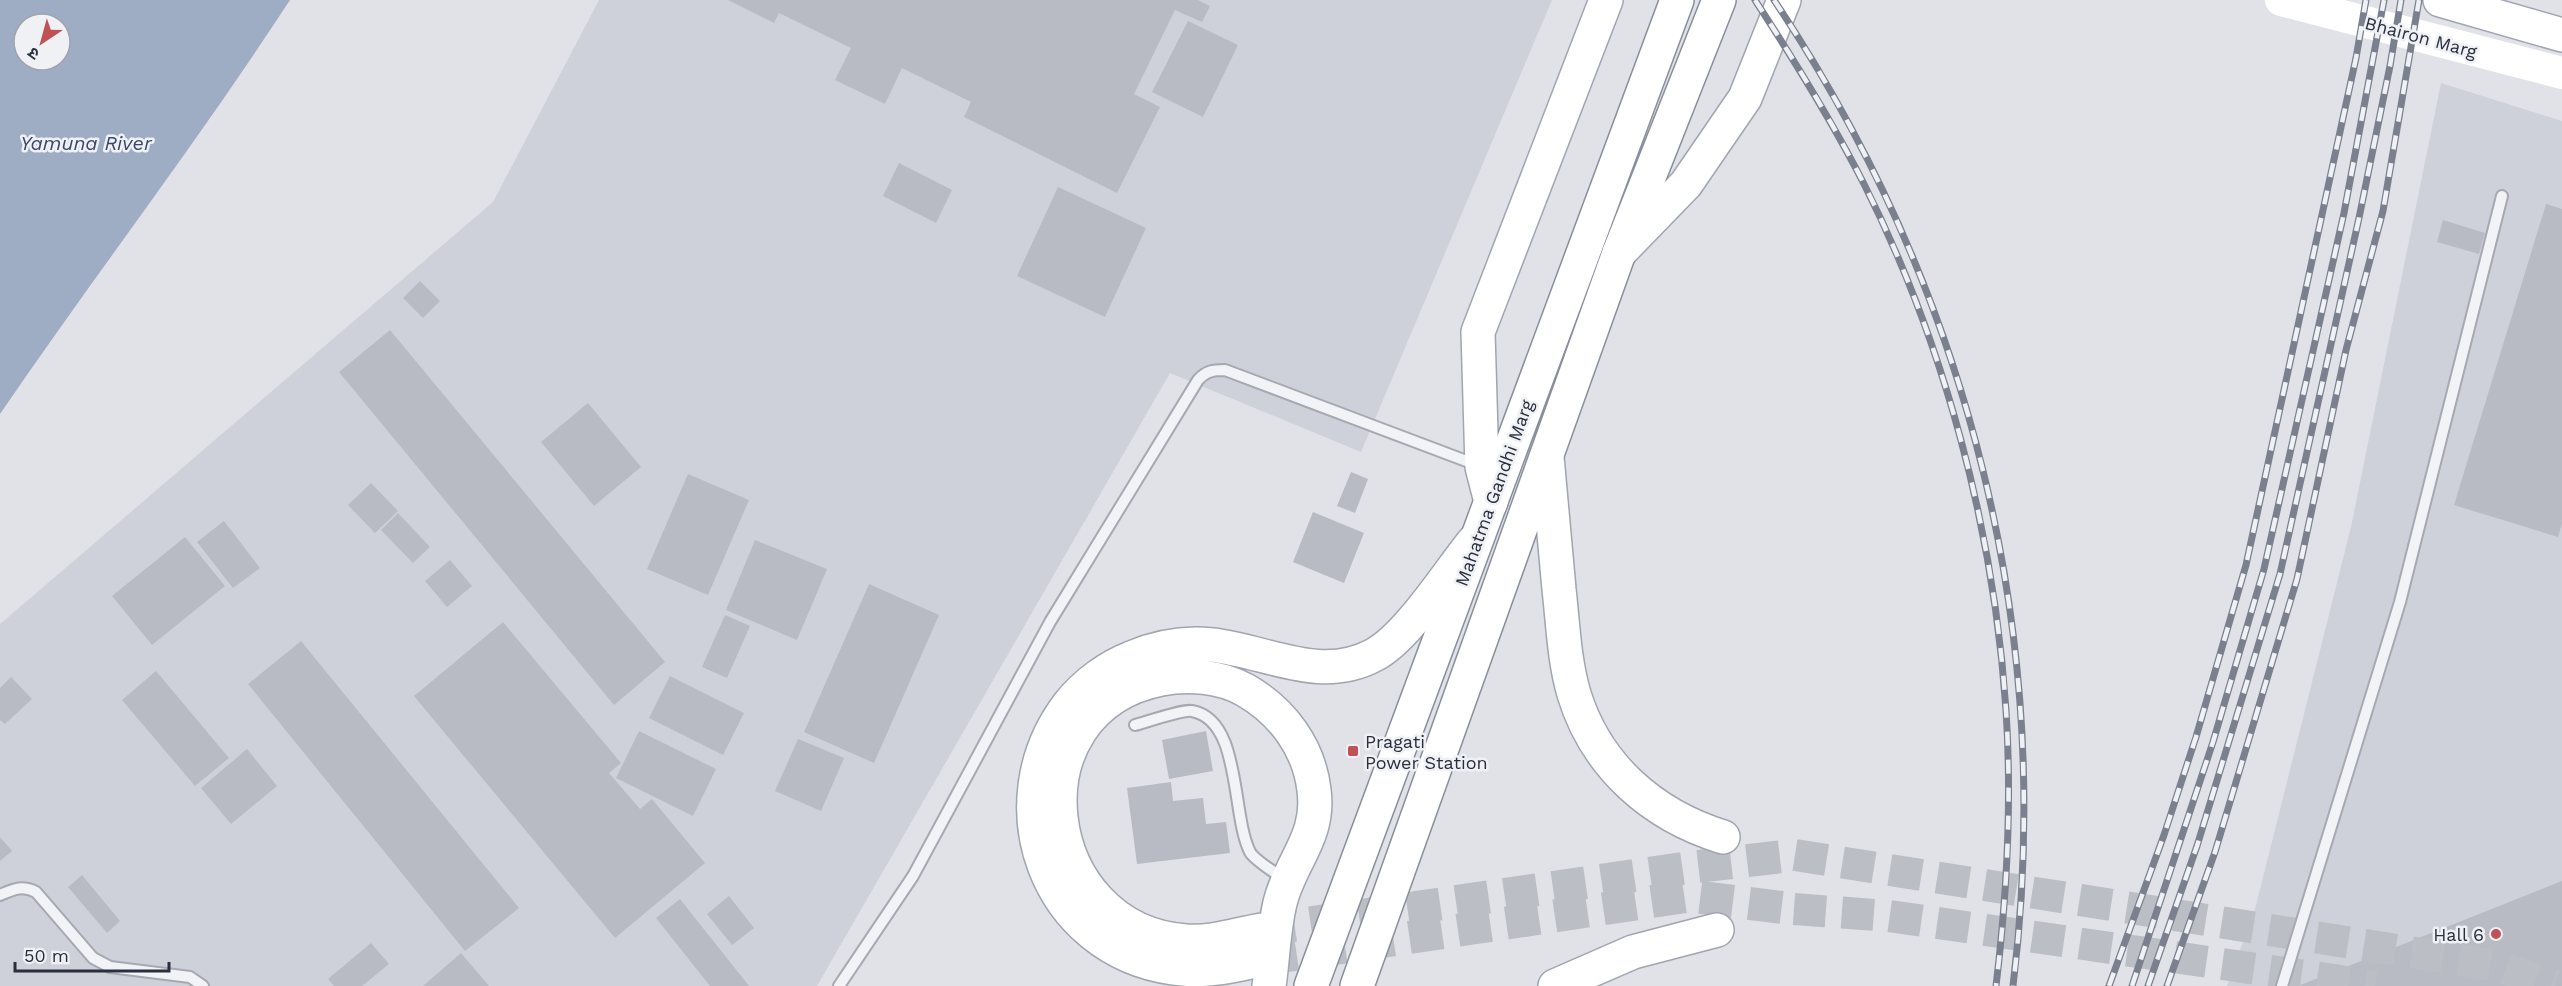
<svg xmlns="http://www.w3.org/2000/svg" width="2562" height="986" font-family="'Work Sans','Noto Sans Devanagari',sans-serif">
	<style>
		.built { fill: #ced1d9 }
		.water { fill: #9eacc4; fill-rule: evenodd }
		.building { fill: #b8bbc4 }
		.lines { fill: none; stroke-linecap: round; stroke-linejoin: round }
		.secondary-tunnel { stroke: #bcbec5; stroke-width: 32; stroke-dasharray: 32 16; stroke-linecap: butt }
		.primary-tunnel { stroke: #bcbec5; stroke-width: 33; stroke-dasharray: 33 16; stroke-linecap: butt }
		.service-casing { stroke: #a6a9b1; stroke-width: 14 }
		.primary-casing { stroke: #a0a5b2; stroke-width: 36 }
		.trunk-casing { stroke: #898e9c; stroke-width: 36 }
		.service { stroke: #f2f3f6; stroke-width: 10 }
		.secondary { stroke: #fff; stroke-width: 32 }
		.primary { stroke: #fff; stroke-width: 33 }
		.trunk { stroke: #fff; stroke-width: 33 }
		.rail-casing { stroke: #7b808f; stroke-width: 7 }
		.rail { stroke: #eff1f5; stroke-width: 4.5; stroke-dasharray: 14; stroke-linecap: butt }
		.poi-dot { fill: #c05154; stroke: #eff1f5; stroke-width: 2 }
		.labels { text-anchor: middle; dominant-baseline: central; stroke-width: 5; stroke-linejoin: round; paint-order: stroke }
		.street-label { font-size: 18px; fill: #2a2f3d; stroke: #eff1f5 }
		.poi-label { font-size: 18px; fill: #2a2f3d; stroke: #eff1f5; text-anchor: start }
		.water-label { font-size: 20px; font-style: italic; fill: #39496d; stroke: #eff1f5 }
	</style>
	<rect width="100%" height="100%" fill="#e0e2e7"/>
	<path class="built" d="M599,0H1552L1361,452L1170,373L817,986H0V624L493,202Z
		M2441,83L2562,121V986H2227L2255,909L2351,527Z"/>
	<path class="water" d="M0,0H290C198,141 95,275 0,414ZM24,24H60V60H24Z"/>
	<path class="building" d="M728,0H1198L1210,6L1202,22L1175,10L1134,94L1160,107L1117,193L964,117L971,102L902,68L885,104L835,80L851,48L779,13L774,23Z
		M1188,21L1238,45L1203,117L1152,92Z
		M899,163L952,190L936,223L883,196Z
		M1058,187L1146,228L1105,317L1017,276Z
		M2546,204L2562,209V523L2558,537L2454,505Z
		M2443,220L2485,233L2479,254L2437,242Z
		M420,281L440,301L423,318L403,298Z
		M390,330L665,662L614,705L339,372Z
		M588,403L641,467L594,506L541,442Z
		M1351,472L1368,479L1355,513L1337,506Z
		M688,474L749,500L708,595L647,569Z
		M371,483L398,511L375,533L348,505Z
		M1313,512L1364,533L1344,583L1293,562Z
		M398,513L430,547L413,563L381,530Z
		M224,521L260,568L233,588L197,542Z
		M185,537L225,586L152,645L112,596Z
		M755,540L827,569L797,640L726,610Z
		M450,560L472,586L447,607L425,581Z
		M869,584L939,615L874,763L804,732Z
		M725,615L750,626L727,678L702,667Z
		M503,622L621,763L609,773L640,809L652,799L705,863L615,938L414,696Z
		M301,641L519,908L465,951L248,684Z
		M156,671L229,758L195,786L122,700Z
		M670,676L744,713L723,755L649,718Z
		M11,677L32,699L5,724L0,720V688Z
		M639,731L716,769L693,816L616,778Z
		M1206,731L1213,771L1169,779L1162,740Z
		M798,739L844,758L821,811L775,791Z
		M247,749L277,786L231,824L201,788Z
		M1171,782L1173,801L1203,798L1206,824L1226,822L1230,853L1137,864L1127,788Z
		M0,837L12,851L0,861Z
		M82,875L120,921L107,933L68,887Z
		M2562,881V986H2298Z
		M729,896L754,928L732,945L707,914Z
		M680,899L749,986H710L656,918Z
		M371,943L389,964L362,986H334L328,979Z
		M461,953L489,986H423Z"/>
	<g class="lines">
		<path class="secondary-tunnel" d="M1795,855L2498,966L2555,986
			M1794,909L1889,916L2375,986"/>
		<path class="primary-tunnel" d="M1262,930L1693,867L1795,855
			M1264,959L1689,896L1794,909"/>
		<defs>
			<path id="service" d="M1135,725C1146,722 1184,709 1192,711C1242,720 1231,815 1250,852C1254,860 1277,874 1286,880
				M0,895C14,889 22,885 36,892L93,958L110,967L190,977L203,986
				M839,986L913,876L1050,622L1198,380C1206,371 1213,370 1225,370L1477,465
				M2282,986L2400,602L2502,196"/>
			<path id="primary" d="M2440,0L2562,35
				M1619,253L1686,184L1745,98L1784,0
				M1547,457C1551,501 1555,545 1559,589C1563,624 1564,660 1574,694C1596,766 1652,815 1723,837
				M1491,502L1482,467L1478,332L1606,0
				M1262,930C1237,934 1213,943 1186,941C1038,931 1009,709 1161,679C1188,674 1220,676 1245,690C1282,711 1309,747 1314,790C1320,835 1294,857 1282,896C1274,920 1273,960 1269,986
				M1264,959C1234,966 1204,973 1173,968C1045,950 993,803 1069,704C1085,684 1108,667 1131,658C1157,647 1185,642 1212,645C1267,651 1320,684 1374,655C1407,638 1448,573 1473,542
				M1555,986L1633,952L1717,930"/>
			<path id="trunk" d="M1311,986L1677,0
				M1357,986L1619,253L1719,0"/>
		</defs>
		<use href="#service" class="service-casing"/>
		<use href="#primary" class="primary-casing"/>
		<use href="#trunk" class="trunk-casing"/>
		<use href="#service" class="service"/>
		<path class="secondary" d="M2281,0L2562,73"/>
		<use href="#primary" class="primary"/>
		<use href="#trunk" class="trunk"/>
		<defs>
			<path id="rail" d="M1755,0C1794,60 1832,121 1864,184C1945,345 1994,530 2006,710C2012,802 2007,895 1996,986
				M1774,0C1970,293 2056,635 2013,986
				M2109,986L2164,835L2196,737L2246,565L2356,58L2366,0
				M2132,986L2213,742L2264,569L2344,213L2384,0
				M2148,986L2197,846L2280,574L2359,218L2390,66L2401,0
				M2167,986L2215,852L2297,579L2346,350L2383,211L2419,0"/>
		</defs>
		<use href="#rail" class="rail-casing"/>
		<use href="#rail" class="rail"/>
	</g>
	<g class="poi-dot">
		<rect x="1347" y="745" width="12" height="12" rx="3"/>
		<circle cx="2496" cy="934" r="6"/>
	</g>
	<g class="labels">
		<g class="street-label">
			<text transform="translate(2421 37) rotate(15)">Bhairon Marg</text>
			<text transform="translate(1494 493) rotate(-70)">Mahatma Gandhi Marg</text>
		</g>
		<g class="poi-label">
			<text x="1365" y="741">Pragati<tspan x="1365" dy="21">Power Station</tspan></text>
			<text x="2484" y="934" text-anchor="end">Hall 6</text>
		</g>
		<g class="water-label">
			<text x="86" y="143">Yamuna River</text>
		</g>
	</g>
	<g transform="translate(42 42) rotate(216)"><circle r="28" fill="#eff1f5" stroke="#a0a3ab" stroke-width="1.5"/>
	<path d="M0-4.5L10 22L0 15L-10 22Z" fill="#c05154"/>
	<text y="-9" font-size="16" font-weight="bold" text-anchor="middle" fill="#2a2f3d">उ</text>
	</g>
	<path d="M15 962v9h154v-9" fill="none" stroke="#2a2f3d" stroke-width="3"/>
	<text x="24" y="962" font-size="18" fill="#2a2f3d" stroke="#eff1f5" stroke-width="4.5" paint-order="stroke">50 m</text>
</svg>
